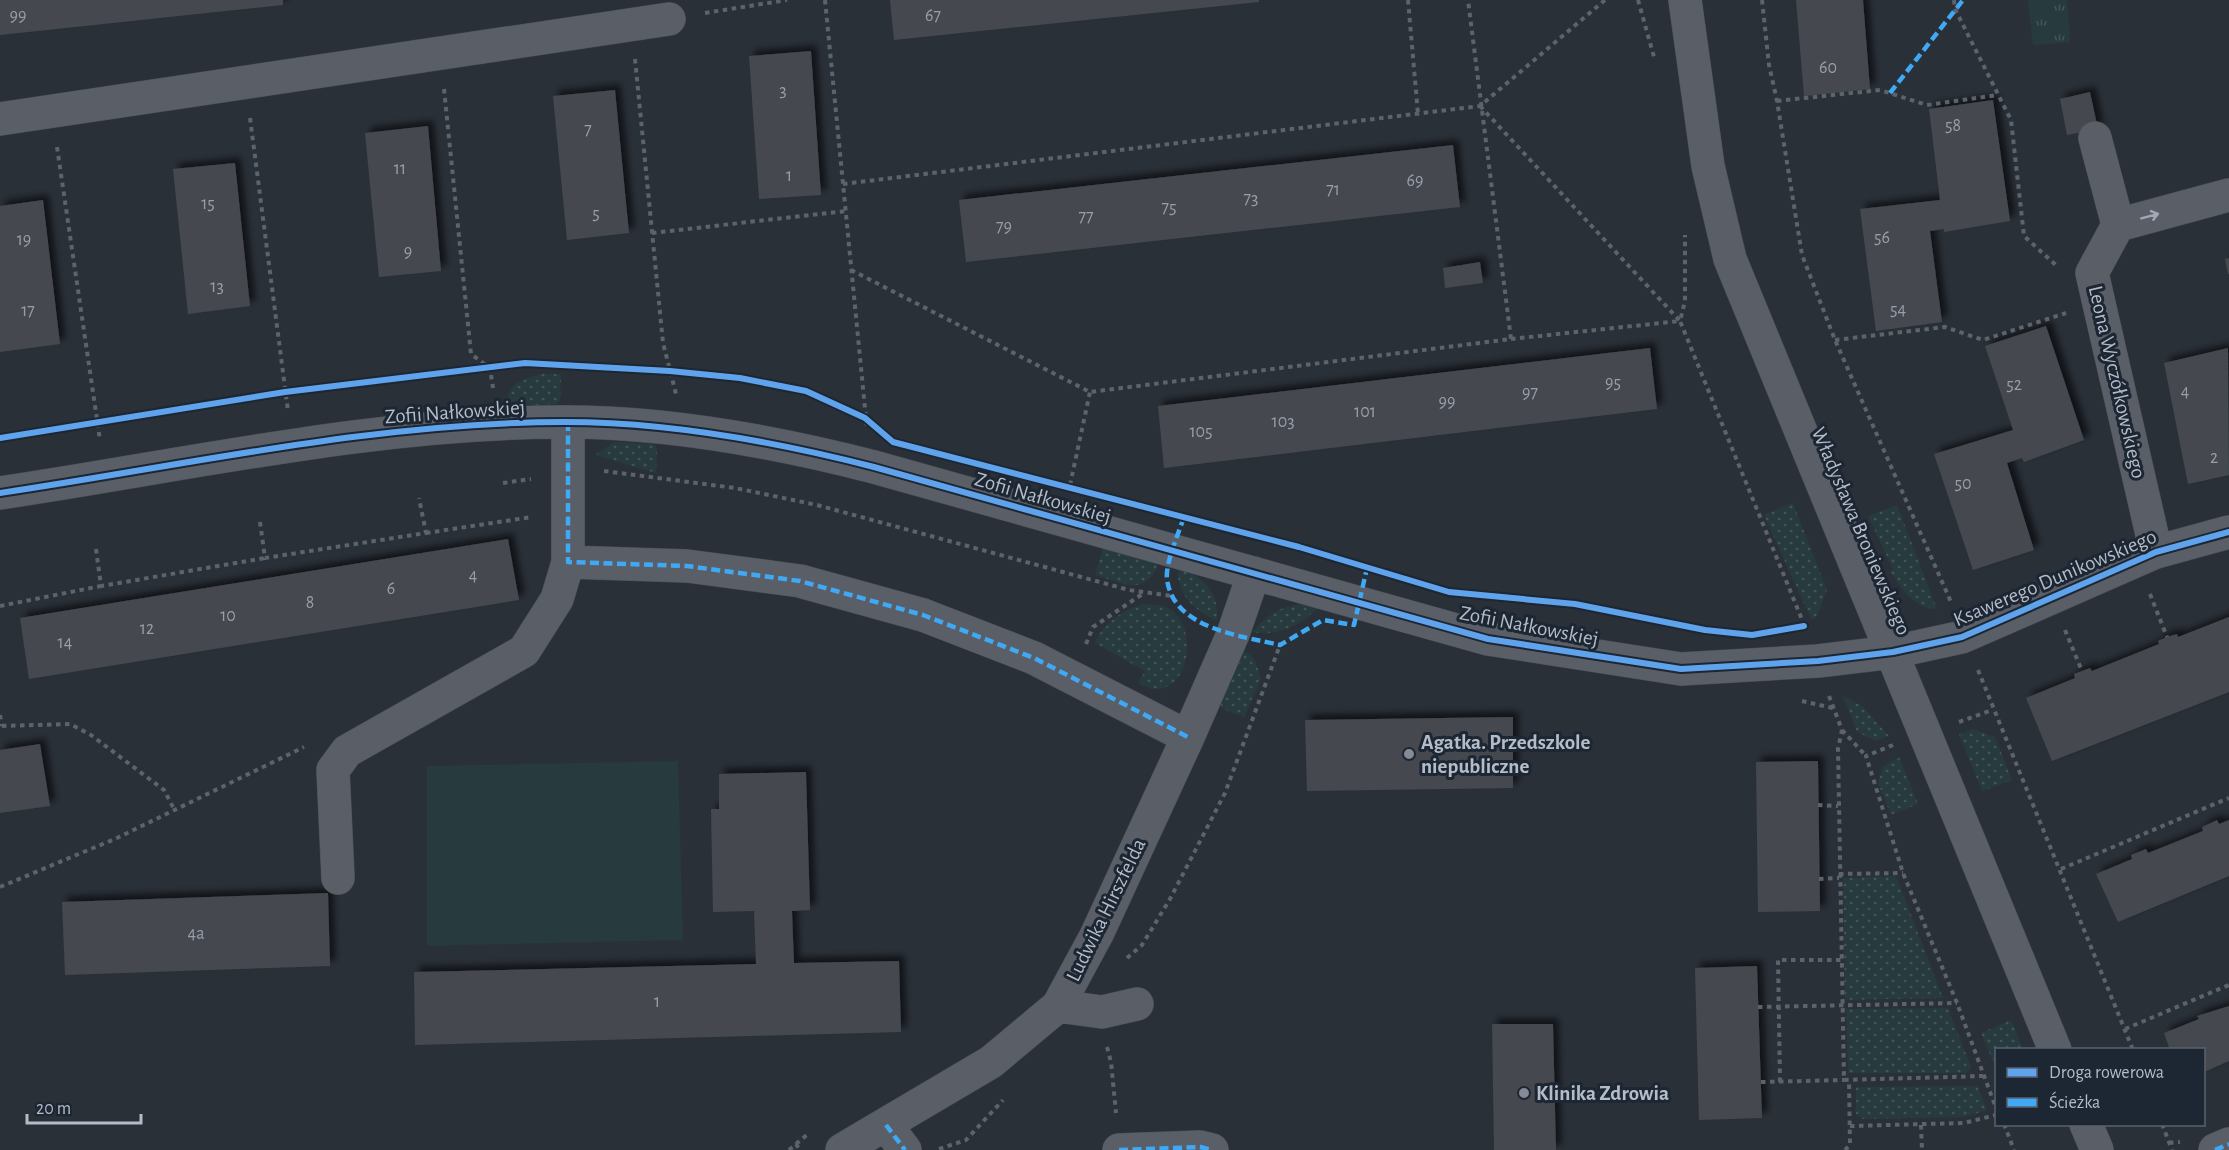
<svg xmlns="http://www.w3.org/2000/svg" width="2229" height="1150" font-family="'Alegreya Sans',sans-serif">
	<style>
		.grass { fill: url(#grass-dots) }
		.park { fill: url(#park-tufts) }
		.pitch { fill: #273a3e }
		.building { fill: #444950; filter: url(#shadow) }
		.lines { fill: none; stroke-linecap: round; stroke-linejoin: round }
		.minor-casing { stroke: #484c53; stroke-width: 34 }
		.path { stroke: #5d636a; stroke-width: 4; stroke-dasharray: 4.5 4.5; stroke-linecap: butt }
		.minor { stroke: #5a5e66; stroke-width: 33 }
		.quiet { stroke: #3fa9f5; stroke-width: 4.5; stroke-dasharray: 9 4.5; stroke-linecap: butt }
		.cycleway-casing { stroke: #1d2633; stroke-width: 10 }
		.cycleway { stroke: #60a3ed; stroke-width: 6 }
		.oneway { stroke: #a2a9b5 }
		.poi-dot { fill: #848b96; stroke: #1d2633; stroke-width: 2 }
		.labels { text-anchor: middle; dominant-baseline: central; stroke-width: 6; stroke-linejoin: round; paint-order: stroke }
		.number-label { font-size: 18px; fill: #989fab }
		.street-label { font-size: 21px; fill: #b4bcc9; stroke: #1d2633 }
		.poi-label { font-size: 21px; font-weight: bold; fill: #b4bcc9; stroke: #1d2633; text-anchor: start }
	</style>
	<defs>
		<pattern id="grass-dots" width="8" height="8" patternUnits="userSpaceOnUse" patternTransform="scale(1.5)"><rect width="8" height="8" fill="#273a3e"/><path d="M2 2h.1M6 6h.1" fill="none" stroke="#445559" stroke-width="1.8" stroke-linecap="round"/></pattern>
		<pattern id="park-tufts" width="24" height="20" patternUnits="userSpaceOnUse" patternTransform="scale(1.5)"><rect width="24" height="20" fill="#273a3e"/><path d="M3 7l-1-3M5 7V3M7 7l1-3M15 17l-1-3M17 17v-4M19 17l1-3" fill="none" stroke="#445559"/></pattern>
		<filter id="shadow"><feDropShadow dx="5.5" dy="-5.5" stdDeviation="3" flood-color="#0009"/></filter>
	</defs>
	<rect width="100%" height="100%" fill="#2a3038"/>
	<path class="grass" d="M542,374H561L560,401L556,404L506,406C509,382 521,379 542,374Z
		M614,442L653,444L657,447L656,473L595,455Z
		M1793,503L1827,590L1817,616L1812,621L1764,515Z
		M1897,505L1937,609C1914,609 1901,589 1890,571L1893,569L1868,516Z
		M1103,548L1159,562C1146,598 1123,583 1095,575Z
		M1179,568C1204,577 1220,593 1217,621C1196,611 1174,594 1179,568Z
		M1146,604C1156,605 1168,605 1176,614C1194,634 1191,682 1160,689C1152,690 1146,686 1138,684L1145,671L1095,643C1102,624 1126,607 1146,604Z
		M1307,604L1318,607C1301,627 1277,636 1252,632C1268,614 1283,604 1307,604Z
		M1245,651L1255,660L1261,679L1244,717L1221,708V702Z
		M1843,696L1862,706L1889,736L1876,741L1857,732Z
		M1973,729L1995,737L2012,780L1982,791L1959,734Z
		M1899,757L1918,804L1891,815L1878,783L1883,766Z
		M1896,876L1943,998L1845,1000L1843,878Z
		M1948,1008L1971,1067L1967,1073H1848L1846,1009Z
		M2011,1020L2023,1049L1996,1050V1069L1981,1033Z
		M1977,1086L1987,1110L1964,1117L1863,1119L1856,1114V1087Z"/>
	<path class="park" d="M2028,0H2067L2070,42L2033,45Z"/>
	<path class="pitch" d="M678,761L683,940L427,946V766Z"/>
	<path class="building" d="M0,0H283V5L0,35Z
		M890,0H1259V2L894,40Z
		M1796,0H1863L1870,89L1804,96Z
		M811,51L821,195L759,199L749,56Z
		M615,90L629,233L567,240L553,96Z
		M2090,92L2098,129L2067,135L2060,99Z
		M1993,100L2010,221L1944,232V229L1930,231L1942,322L1876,331L1860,209L1940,200L1929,109Z
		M428,126L441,271L379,277L365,133Z
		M1453,145L1460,207L966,262L959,200Z
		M235,163L250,306L188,314L173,169Z
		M43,200L60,344L0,352V206Z
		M2229,258V274H2228L2225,259Z
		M1480,262L1483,283L1445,288L1443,268Z
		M2046,326L2084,440L2024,462L2022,458L2007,463L2034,550L1973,570L1934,454L2013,430L1985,346Z
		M1650,348L1657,409L1164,468L1158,406Z
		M2228,348L2229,475L2188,484L2164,363Z
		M508,539L519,600L29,679L20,618Z
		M2229,617V692L2052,761L2026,698L2075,678L2074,674L2090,668L2092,671L2159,644L2158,641L2167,637L2177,634L2178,637Z
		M1513,717V788L1307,791L1305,720Z
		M40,744L50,806L0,813V750Z
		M1818,761L1820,911L1758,912L1756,762Z
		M806,772L810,910L792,911L794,963L899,961L901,1032L415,1045L414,972L756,964L754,911L713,912L711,809H719V774Z
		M2217,820L2219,824L2229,820V876L2118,922L2096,874L2132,859L2131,855L2146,849L2148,853L2203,831L2202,827Z
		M328,893L330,966L65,975L62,902Z
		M1757,966L1762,1118L1699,1120L1695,968Z
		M2229,1006V1061L2204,1072V1050H2170L2164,1033L2199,1019L2197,1016Z
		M1492,1024H1553L1556,1150H1494Z"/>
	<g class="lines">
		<defs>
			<path id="minor" d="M1685,0L1708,166L1730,259L2055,1050
				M0,119L669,19
				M2095,138L2118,225
				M568,422V562L687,566L800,581L923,615L1034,658L1188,737
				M0,493C188,465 375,422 565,422C669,422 773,441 874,467L1488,639L1681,669L1818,661L1893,652L1962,637L2156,552L2229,532
				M2156,552L2092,273L2118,225L2229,195
				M338,878L333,770L347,751L524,651L557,599L568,562
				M1058,1006L1102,1012L1137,1004
				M2086,1124L2097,1150
				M886,1125L905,1150
				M842,1150L991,1062L1058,1006L1097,934L1188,737L1233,634L1254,573
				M1119,1150L1200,1147L1212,1150
				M2215,1150L2229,1144"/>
		</defs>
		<use href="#minor" class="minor-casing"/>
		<path class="path" d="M825,0L867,429
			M1408,0L1418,114
			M1638,0L1654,57
			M1762,0L1769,65L1777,101L1802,255L1835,340L1951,602
			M1954,0L1955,9L2011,120L2024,236L2058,267
			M705,13L787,0
			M635,59L663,343L676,394
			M444,89L471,354L490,368L493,388
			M1777,101L1880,90L1927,105L1998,95
			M1480,106L1680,321L1685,301V235
			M250,118L288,411
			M57,147L100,440
			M843,184L1480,106L1605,0
			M652,233L846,211
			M851,270L1090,392L1511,339L1468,0
			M1511,339L1680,321L1805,627
			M1835,340L1945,327L1983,340L2066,313
			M604,471L735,488L817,505L1129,590L1172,596
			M503,483L531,479
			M1070,485L1090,392
			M260,522L265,558L426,533L419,498
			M426,533L532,517
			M96,549L101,586L265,558
			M2150,594L2167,637
			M0,606L101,586
			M2065,630L2082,671
			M1086,644L1093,627L1144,593
			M1978,670L2133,1050
			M1829,696L1842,730L1838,749L1844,1080L1983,1076
			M1802,701L1833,708
			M0,715L2,726
			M1959,722L1992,710
			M2,726L70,724L91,735L164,790L175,811
			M1842,730L1866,756
			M1893,745L1866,756L1903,873L1957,1003L1996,1108
			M1818,805L1838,806
			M2061,869L2229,798
			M1839,874L1903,873
			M1819,879L1839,878
			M0,887L117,838L304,747
			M1127,958L1142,945L1170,899L1225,793L1280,645
			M1758,1007L1957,1003
			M2125,1029L2229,985
			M1107,1047L1111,1062L1116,1113
			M1761,1082L1844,1080
			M1780,1082L1778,960H1841
			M2004,1124L2014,1150
			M2162,1124L2172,1150
			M1921,1125L1922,1150
			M1850,1126L1964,1123L1996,1115
			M2169,1143L2180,1142
			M796,1144L809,1133
			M939,1149L966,1140L1003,1100
			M789,1150L796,1144L800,1150
			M1845,1150L1850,1145L1849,1080"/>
		<use href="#minor" class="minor"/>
		<path class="quiet" d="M1890,93L1963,0
			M568,422V562L687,566L800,581L923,615L1034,658L1188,737
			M1184,517C1179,532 1165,564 1167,579C1173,629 1242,636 1280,645L1323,620L1354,625L1367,568
			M886,1125L905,1150
			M1119,1150L1200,1147L1212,1150
			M2215,1150L2229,1144"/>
		<defs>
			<path id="cycleway" d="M0,438L285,392L525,363L670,371L740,378L806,391L865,418L893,442L1299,547L1449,592L1575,604L1705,630L1752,635L1804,626
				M0,493C188,465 375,422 565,422C669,422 773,441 874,467L1488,639L1681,669L1818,661L1893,652L1962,637L2156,552L2229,532"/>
		</defs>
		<use href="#cycleway" class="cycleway-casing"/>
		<use href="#cycleway" class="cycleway"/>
	</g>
	<defs><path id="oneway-shaft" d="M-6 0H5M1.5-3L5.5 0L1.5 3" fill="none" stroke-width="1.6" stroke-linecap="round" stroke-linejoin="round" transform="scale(1.5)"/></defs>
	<use class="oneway" href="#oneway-shaft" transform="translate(2150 216) rotate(-15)"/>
	<g class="poi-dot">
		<circle cx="1409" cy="754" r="6"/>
		<circle cx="1524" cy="1093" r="6"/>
	</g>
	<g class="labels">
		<g class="number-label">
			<text x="18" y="16">99</text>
			<text x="933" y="16">67</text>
			<text x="1828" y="68">60</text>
			<text x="783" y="91">3</text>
			<text x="1953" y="126">58</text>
			<text x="588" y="130">7</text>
			<text x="400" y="169">11</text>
			<text x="789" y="176">1</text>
			<text x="1415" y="181">69</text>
			<text x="1333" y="190">71</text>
			<text x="1251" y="199">73</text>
			<text x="208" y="204">15</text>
			<text x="1169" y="208">75</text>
			<text x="596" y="214">5</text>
			<text x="1086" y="217">77</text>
			<text x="1004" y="227">79</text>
			<text x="1882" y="238">56</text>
			<text x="24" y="240">19</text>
			<text x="408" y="252">9</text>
			<text x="217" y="287">13</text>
			<text x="1898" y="310">54</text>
			<text x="28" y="311">17</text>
			<text x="1613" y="383">95</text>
			<text x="2014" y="385">52</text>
			<text x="2185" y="392">4</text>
			<text x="1530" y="393">97</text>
			<text x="1447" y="402">99</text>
			<text x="1365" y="412">101</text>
			<text x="1283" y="422">103</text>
			<text x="1201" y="432">105</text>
			<text x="2214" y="458">2</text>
			<text x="1963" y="484">50</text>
			<text x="473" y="576">4</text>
			<text x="391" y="589">6</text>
			<text x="310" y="603">8</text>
			<text x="228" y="616">10</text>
			<text x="147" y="629">12</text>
			<text x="65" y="643">14</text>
			<text x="196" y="934">4a</text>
			<text x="657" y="1002">1</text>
		</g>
		<g class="street-label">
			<text transform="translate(2117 382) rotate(77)">Leona Wyczółkowskiego</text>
			<text transform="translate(455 412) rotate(-4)">Zofii Nałkowskiej</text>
			<text transform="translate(1043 498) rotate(16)">Zofii Nałkowskiej</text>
			<text transform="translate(1861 531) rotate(67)">Władysława Broniewskiego</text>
			<text transform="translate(2055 578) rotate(-23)">Ksawerego Dunikowskiego</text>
			<text transform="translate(1529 626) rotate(11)">Zofii Nałkowskiej</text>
			<text transform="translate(1106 910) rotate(-64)">Ludwika Hirszfelda</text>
		</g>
		<g class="poi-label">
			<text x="1421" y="742">Agatka. Przedszkole<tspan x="1421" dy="24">niepubliczne</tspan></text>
			<text x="1536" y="1093">Klinika Zdrowia</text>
		</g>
	</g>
	<rect x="1995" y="1048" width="210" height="78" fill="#1d2633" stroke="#59626f" stroke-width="1.5"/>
	<rect x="2007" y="1068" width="30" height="9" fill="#60a3ed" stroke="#59626f" stroke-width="1.5"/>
	<text x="2049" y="1078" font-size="18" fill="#b4bcc9">Droga rowerowa</text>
	<rect x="2007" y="1098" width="30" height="9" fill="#3fa9f5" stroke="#59626f" stroke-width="1.5"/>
	<text x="2049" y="1108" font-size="18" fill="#b4bcc9">Ścieżka</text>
	<path d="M27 1114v9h114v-9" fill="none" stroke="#b4bcc9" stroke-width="3"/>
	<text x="36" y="1114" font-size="18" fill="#b4bcc9" stroke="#1d2633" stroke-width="4.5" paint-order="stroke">20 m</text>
</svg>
